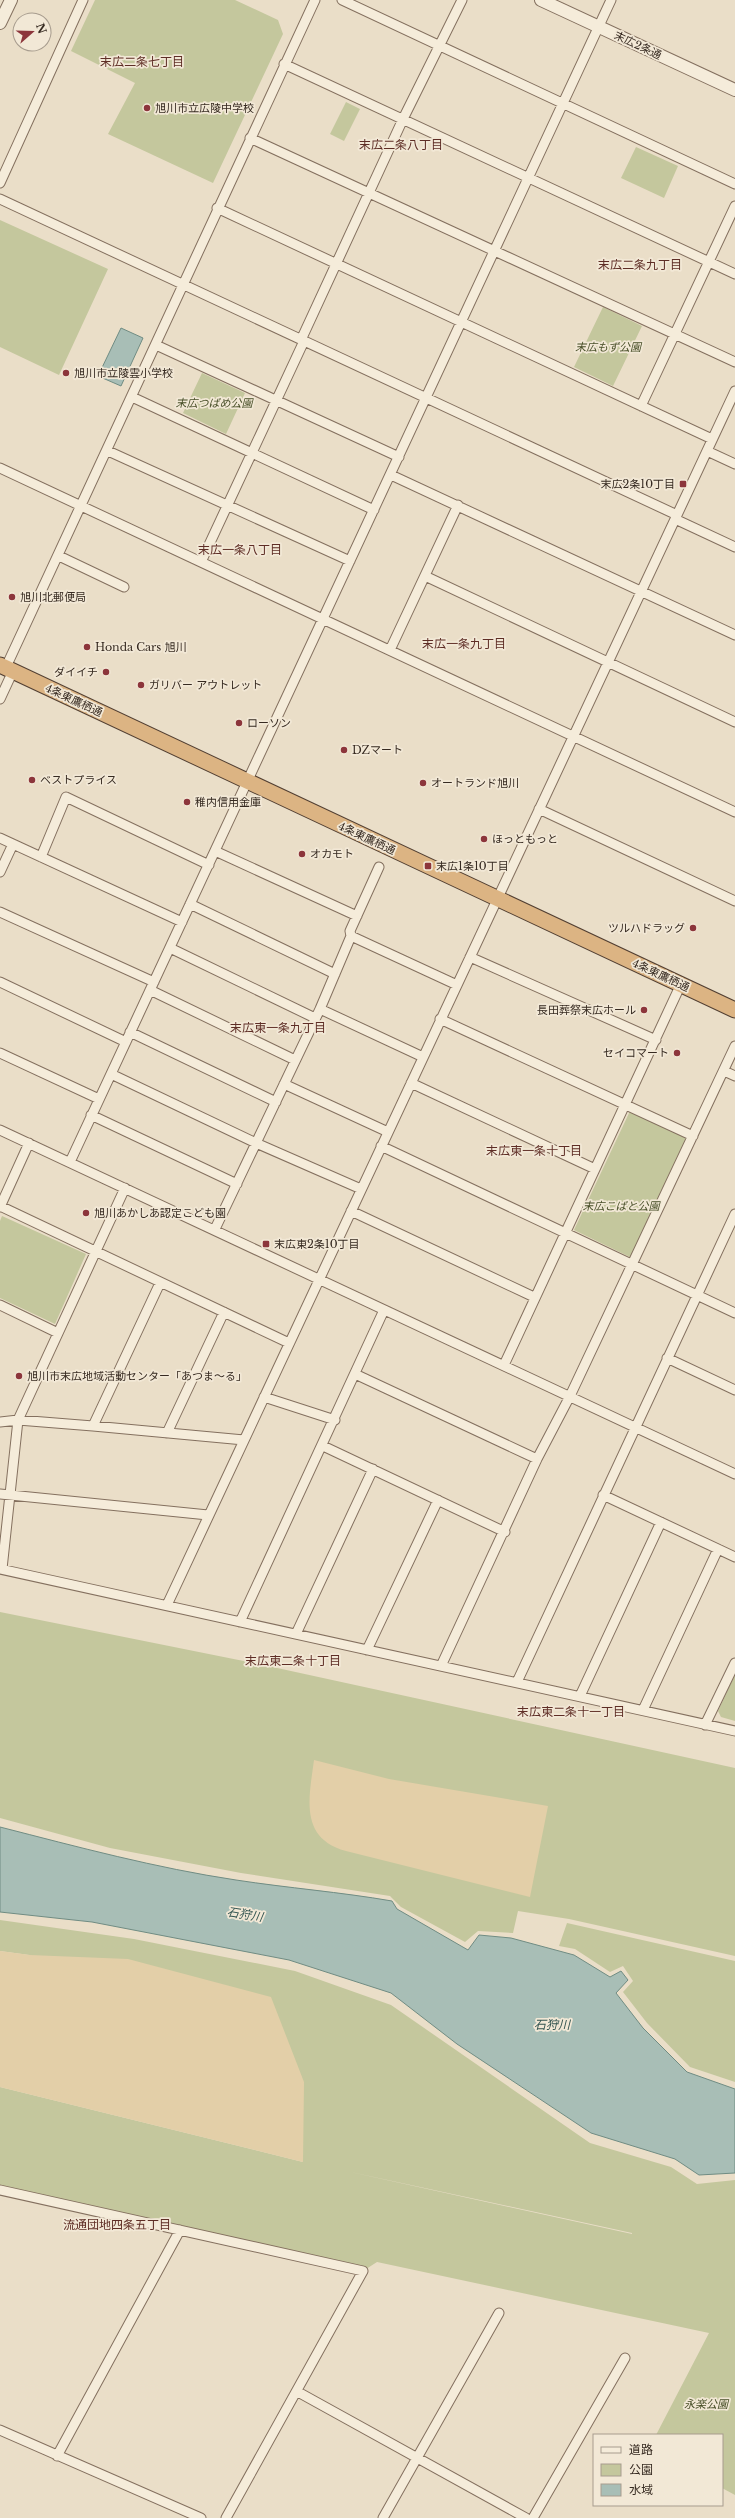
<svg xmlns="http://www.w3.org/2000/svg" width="735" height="2518" font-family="'Libre Baskerville','Noto Sans JP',serif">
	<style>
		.green { fill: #c4c79d; fill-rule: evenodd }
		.sand { fill: #e3cfa8 }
		.water { fill: #a8beb6; stroke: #708c83 }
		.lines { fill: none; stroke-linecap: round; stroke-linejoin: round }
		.minor-casing { stroke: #84705f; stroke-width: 11 }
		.tertiary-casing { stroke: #84705f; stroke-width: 14 }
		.trunk-casing { stroke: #523f32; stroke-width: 17 }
		.minor { stroke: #f5ecda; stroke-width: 9 }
		.tertiary { stroke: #f5ecda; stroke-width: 12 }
		.trunk { stroke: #dcb483; stroke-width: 15 }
		.poi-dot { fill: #8c353b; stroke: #f2e8d6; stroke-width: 1.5 }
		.labels { text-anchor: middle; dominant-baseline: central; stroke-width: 3.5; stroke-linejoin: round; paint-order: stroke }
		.street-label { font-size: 11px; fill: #362a21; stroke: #f2e8d6 }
		.poi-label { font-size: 11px; fill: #362a21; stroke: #f2e8d6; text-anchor: start }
		.park-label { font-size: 11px; font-style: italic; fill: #495029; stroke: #f2e8d6 }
		.neighbourhood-label { font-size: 12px; fill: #5e2d25; stroke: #f2e8d6 }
		.water-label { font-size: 12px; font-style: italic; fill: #325450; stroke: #f2e8d6 }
	</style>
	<rect width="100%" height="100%" fill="#eadec8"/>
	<path class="green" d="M95,0H235L278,20L283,34L213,183L108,134L135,83L71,51Z
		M346,102L360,109L344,141L330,134Z
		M636,147L678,166L664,198L621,178Z
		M0,220L108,269L59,375L0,347Z
		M603,307L642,326L613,386L574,367Z
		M202,373L245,393L226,434L183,413Z
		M630,1111L687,1138L632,1258L574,1230Z
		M2,1216L86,1254L55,1324L0,1298V1221Z
		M0,1612L268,1666L735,1768V1956L569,1919L518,1911L513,1933L478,1931L465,1942L401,1907L390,1896L241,1873L110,1848L0,1818Z
		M735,1675V1721L721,1717L718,1711Z
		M0,1920L134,1939L295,1971L391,2005L590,2143L671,2167L697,2184L735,2180V2495L722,2488V2435H656L709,2333L377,2262L363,2271L0,2190V2087L303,2162L29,1955L0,1951ZM346,2171L632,2233V2234Z
		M567,1923L735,1961V2082L690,2067L647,2023L623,1992L633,1981L623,1966L610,1972L575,1949L559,1946Z"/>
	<path class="sand" d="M314,1760L389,1779L548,1806L530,1897L346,1851C299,1838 309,1798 314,1760Z
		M0,1951L30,1955L128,1959L271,1997L304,2082L303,2162L0,2087Z"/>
	<path class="water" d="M121,328L143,338L121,386L98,376Z
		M0,1827C78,1847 156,1868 236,1880C288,1888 340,1892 392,1901L397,1909L468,1950L479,1935L511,1938L574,1955L610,1977L621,1971L628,1980L616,1993L643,2028L687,2072L735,2089V2173L699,2175L675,2159L591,2133L457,2044L391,1993L289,1960L92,1922L0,1912Z"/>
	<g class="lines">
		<defs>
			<path id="minor" d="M342,0L735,184
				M284,64L735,274
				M250,138L735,362
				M0,183L83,0
				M0,199L677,515
				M217,208L712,439
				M301,340L403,119L462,0
				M156,345L399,457
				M132,397L374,510
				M641,406L735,206
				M108,451L350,561
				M707,451L735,464
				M0,468L735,812
				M391,475L735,635
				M675,519L735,547
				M59,556L124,587
				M201,562L304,341
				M425,576L735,722
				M390,650L458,505
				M6,667L315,0
				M0,699L13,671
				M539,809L735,901
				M0,838L182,922
				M215,851L357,916
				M41,857L66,797L209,865
				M0,872L13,844
				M190,904L335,974
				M0,912L154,982
				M351,936L457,985
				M170,948L315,1018
				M470,957L656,1040
				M0,982L126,1042
				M150,990L295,1060
				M320,1009L423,1057
				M440,1019L693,1136
				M130,1032L276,1102
				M0,1053L99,1099
				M724,1071L735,1076
				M111,1074L256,1143L361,1189
				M411,1083L595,1169
				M284,1084L388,1132
				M91,1115L237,1184
				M0,1130L735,1474
				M381,1146L735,1313
				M70,1162L611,0
				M0,1206L289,1343
				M0,1207L29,1143
				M351,1211L534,1297
				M215,1229L320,1009L351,936L350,931L379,867
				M0,1305L58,1333
				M667,1358L735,1390
				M504,1365L681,984
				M355,1374L537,1459
				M264,1397L335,1420
				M0,1422L18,1420L93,1426L244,1440
				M93,1426L160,1283
				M167,1433L224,1312
				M323,1446L505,1532
				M0,1494L208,1515
				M603,1495L735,1557
				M0,1569L735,1731
				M2,1569L18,1420L125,1188
				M167,1605L735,391
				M240,1622L384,1310
				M296,1634L373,1469
				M367,1650L438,1500
				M441,1666L537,1459L570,1396L735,1046
				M517,1682L735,1214
				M580,1696L661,1522
				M643,1710L718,1549
				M705,1725L735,1663
				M0,2190L363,2271L226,2518
				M298,2392L526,2518
				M0,2430L201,2518
				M57,2456L180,2230
				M383,2518L499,2313
				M533,2518L625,2358"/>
			<path id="tertiary" d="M541,0L735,90
				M0,23L11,0"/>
			<path id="trunk" d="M0,665L735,1010"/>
		</defs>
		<use href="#minor" class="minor-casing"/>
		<use href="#tertiary" class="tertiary-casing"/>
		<use href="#trunk" class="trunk-casing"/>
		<use href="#minor" class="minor"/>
		<use href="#tertiary" class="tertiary"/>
		<use href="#trunk" class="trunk"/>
	</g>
	<g class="poi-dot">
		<circle cx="147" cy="108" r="4"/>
		<circle cx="66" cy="373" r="4"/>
		<rect x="679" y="480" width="8" height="8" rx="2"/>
		<circle cx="12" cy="597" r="4"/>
		<circle cx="87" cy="647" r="4"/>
		<circle cx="106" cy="672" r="4"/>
		<circle cx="141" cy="685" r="4"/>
		<circle cx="239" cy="723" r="4"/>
		<circle cx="344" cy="750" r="4"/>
		<circle cx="32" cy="780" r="4"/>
		<circle cx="423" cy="783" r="4"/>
		<circle cx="187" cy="802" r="4"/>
		<circle cx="484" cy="839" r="4"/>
		<circle cx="302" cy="854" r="4"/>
		<rect x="424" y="862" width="8" height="8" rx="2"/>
		<circle cx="693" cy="928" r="4"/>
		<circle cx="644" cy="1010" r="4"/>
		<circle cx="677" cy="1053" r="4"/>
		<circle cx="86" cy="1213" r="4"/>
		<rect x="262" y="1240" width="8" height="8" rx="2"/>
		<circle cx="19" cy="1376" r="4"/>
	</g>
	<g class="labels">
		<g class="street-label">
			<text transform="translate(638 45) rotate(25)">末広2条通</text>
			<text transform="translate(74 700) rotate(25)">4条東鷹栖通</text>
			<text transform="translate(367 838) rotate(25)">4条東鷹栖通</text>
			<text transform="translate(661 975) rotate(25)">4条東鷹栖通</text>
		</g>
		<g class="poi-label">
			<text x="155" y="108">旭川市立広陵中学校</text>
			<text x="74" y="373">旭川市立陵雲小学校</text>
			<text x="675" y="484" text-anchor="end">末広2条10丁目</text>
			<text x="20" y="597">旭川北郵便局</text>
			<text x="95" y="647">Honda Cars 旭川</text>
			<text x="98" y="672" text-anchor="end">ダイイチ</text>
			<text x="149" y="685">ガリバー アウトレット</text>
			<text x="247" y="723">ローソン</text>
			<text x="352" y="750">DZマート</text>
			<text x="40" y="780">ベストプライス</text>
			<text x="431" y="783">オートランド旭川</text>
			<text x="195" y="802">稚内信用金庫</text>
			<text x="492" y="839">ほっともっと</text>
			<text x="310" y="854">オカモト</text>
			<text x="436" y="866">末広1条10丁目</text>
			<text x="685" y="928" text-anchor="end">ツルハドラッグ</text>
			<text x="636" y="1010" text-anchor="end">長田葬祭末広ホール</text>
			<text x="669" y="1053" text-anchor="end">セイコマート</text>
			<text x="94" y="1213">旭川あかしあ認定こども園</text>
			<text x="274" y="1244">末広東2条10丁目</text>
			<text x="27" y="1376">旭川市末広地域活動センター「あつま〜る」</text>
		</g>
		<g class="park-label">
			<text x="608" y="347">末広もず公園</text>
			<text x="214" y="403">末広つばめ公園</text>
			<text x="621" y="1206">末広こばと公園</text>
			<text x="706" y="2404">永楽公園</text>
		</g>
		<g class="neighbourhood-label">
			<text x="142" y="61">末広二条七丁目</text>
			<text x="401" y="144">末広二条八丁目</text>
			<text x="640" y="264">末広二条九丁目</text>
			<text x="240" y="549">末広一条八丁目</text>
			<text x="464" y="643">末広一条九丁目</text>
			<text x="278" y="1027">末広東一条九丁目</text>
			<text x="534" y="1150">末広東一条十丁目</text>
			<text x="293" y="1660">末広東二条十丁目</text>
			<text x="571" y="1711">末広東二条十一丁目</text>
			<text x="117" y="2224">流通団地四条五丁目</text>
		</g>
		<g class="water-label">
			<text transform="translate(245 1914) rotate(9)">石狩川</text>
			<text x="552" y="2024">石狩川</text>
		</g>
	</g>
	<rect x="593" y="2434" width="130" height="72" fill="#f2e8d6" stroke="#a79c8e"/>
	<rect x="601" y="2447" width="20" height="6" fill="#f5ecda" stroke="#a79c8e"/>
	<text x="629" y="2454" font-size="12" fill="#362a21">道路</text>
	<rect x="601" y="2464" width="20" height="12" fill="#c4c79d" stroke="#a79c8e"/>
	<text x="629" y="2474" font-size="12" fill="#362a21">公園</text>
	<rect x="601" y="2484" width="20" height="12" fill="#a8beb6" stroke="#a79c8e"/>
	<text x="629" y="2494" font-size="12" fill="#362a21">水域</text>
	<g transform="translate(32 32) rotate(70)"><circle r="19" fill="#f2e8d6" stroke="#a79c8e"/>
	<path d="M0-3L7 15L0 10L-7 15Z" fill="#8c353b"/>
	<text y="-6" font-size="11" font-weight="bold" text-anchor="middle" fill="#362a21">N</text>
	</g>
</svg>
